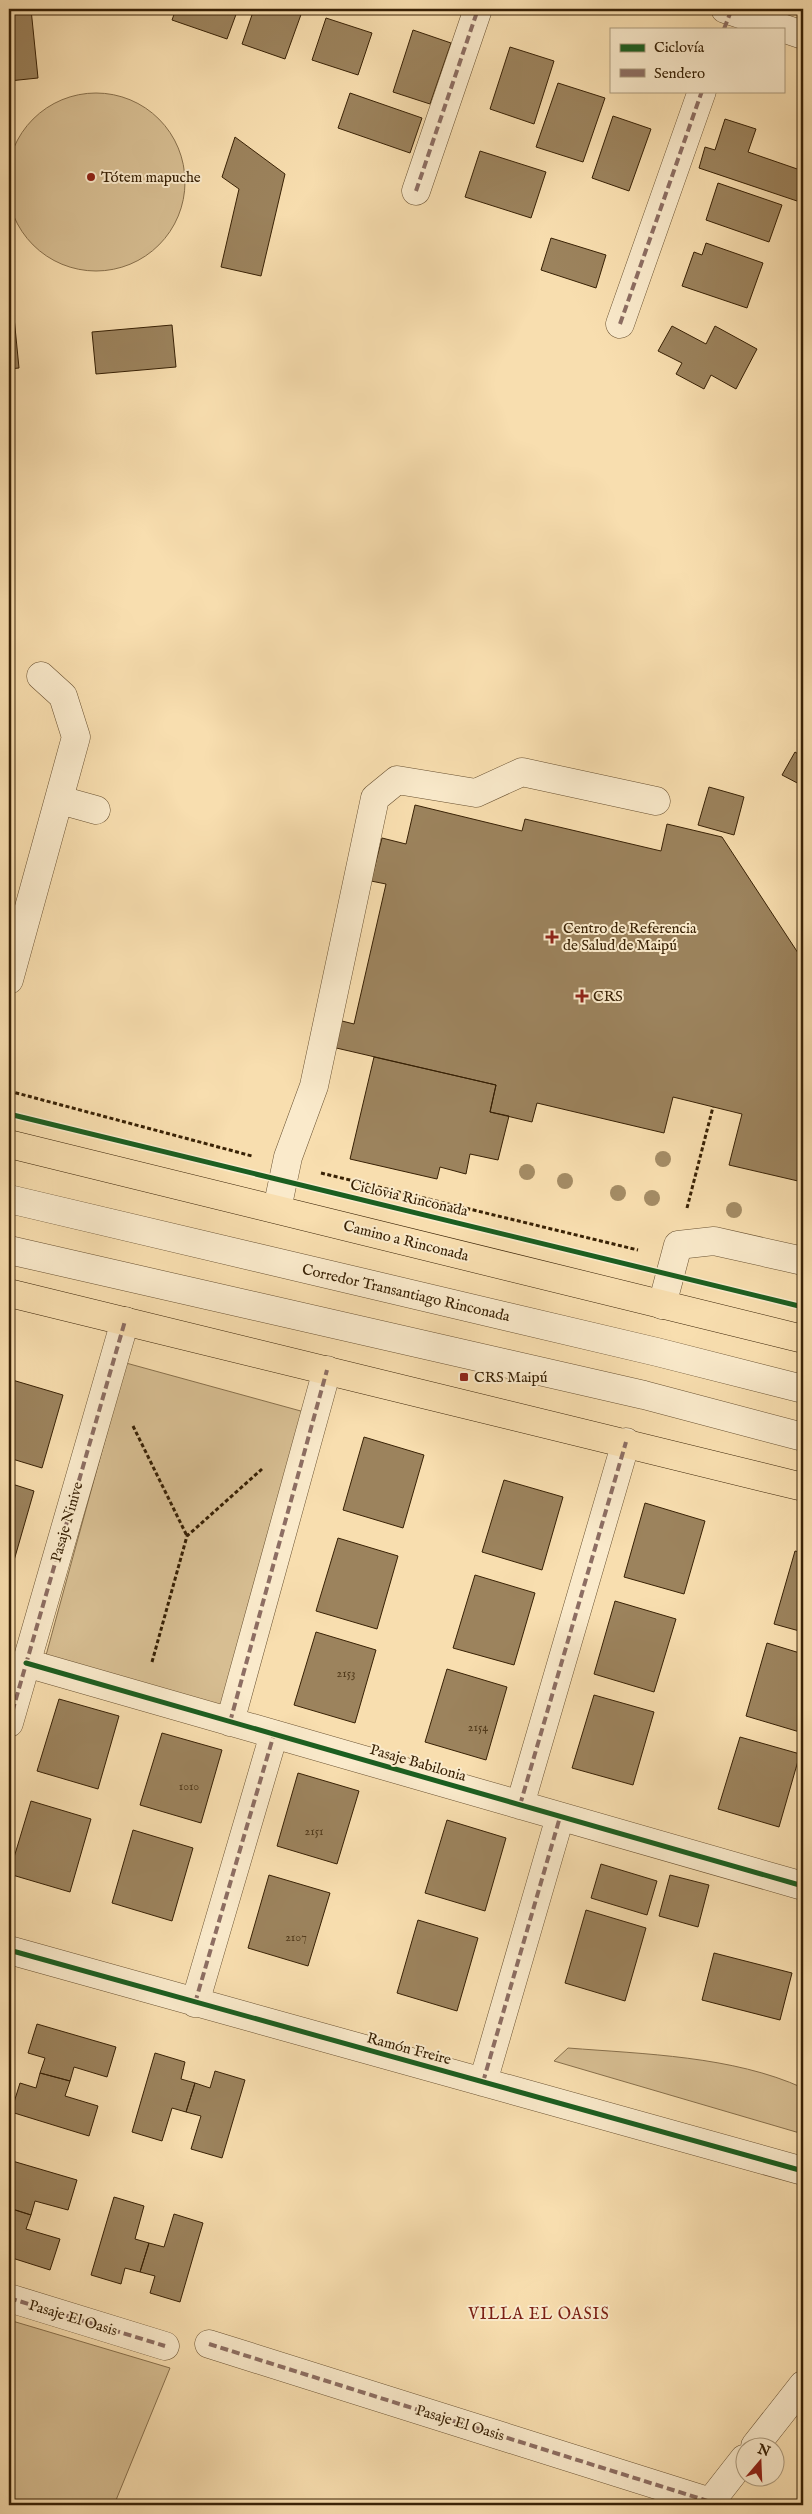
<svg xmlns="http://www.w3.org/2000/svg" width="812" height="2514" font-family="'IM FELL English',serif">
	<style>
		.green { fill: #d7be92; stroke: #88704c }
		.building { fill: #9c835d; stroke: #382105 }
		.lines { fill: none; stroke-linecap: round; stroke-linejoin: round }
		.minor-casing { stroke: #685030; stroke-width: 29 }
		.major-casing { stroke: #382105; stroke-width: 29 }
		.path { stroke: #382105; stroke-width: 3; stroke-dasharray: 4 2.5; stroke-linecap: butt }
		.minor { stroke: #faeacb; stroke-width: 28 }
		.major { stroke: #f8deaf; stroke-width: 28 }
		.quiet { stroke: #8d6e63; stroke-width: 4; stroke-dasharray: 8 4; stroke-linecap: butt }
		.cycleway-casing { stroke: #faeacb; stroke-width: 8 }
		.cycleway { stroke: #1b5e20; stroke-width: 5 }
		.tree { fill: #a48c65 }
		.poi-dot { fill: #8f2418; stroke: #faeacb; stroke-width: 2 }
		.labels { text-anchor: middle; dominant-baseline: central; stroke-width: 4; stroke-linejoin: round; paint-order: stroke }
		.number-label { font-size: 12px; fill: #513a1b }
		.poi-label { font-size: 15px; fill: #382105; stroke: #faeacb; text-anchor: start }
		.street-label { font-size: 15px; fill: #382105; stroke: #faeacb }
		.neighbourhood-label { font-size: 16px; letter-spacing: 1px; fill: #7a1f14; stroke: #faeacb }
	</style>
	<rect width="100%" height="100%" fill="#f8deaf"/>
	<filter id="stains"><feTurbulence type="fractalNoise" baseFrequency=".004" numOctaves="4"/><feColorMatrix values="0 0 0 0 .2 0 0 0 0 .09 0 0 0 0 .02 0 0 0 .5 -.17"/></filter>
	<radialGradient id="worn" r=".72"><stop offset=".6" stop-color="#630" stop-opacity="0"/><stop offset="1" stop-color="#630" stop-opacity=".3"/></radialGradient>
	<path class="green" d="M7 182a89 89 0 1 1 178 0a89 89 0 1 1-178 0Z
		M126,1363L319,1416L239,1712L45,1659Z
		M568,2048C644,2054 733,2056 803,2088V2134L554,2061Z
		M9,2320L170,2368L114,2505H9Z"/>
	<path class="building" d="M9,9H31L38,78L9,81Z
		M176,9H238L227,39L172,20Z
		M254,9H303L285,59L242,44Z
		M326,18L372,33L358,75L312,60Z
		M413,30L451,43L430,104L393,92Z
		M510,47L554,61L534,124L490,109Z
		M558,83L605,98L583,162L536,147Z
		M350,93L422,118L410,153L338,128Z
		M613,116L651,129L629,191L592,178Z
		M725,119L756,129L748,152L803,171V203L699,168L705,147L715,150Z
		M235,137L285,174L261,276L221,267L239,189L222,177Z
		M480,151L546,172L531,218L465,197Z
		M718,183L782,205L769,242L706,220Z
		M551,238L606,255L596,288L541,270Z
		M706,243L763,263L747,308L682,286L694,252L702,255Z
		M9,266L19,368L9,369Z
		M172,325L176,367L96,374L92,332Z
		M672,326L706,344L715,326L757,349L736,389L711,375L704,389L676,374L682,363L658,351Z
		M795,752L803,757V786L782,775Z
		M709,787L744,797L734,835L698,825Z
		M415,805L522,831L525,819L661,851L667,824L722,837L802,959L803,955V1161L798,1181L729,1165L742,1114L673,1097L664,1133L537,1103L532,1122L490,1112L496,1085L332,1047L338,1020L354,1024L386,884L371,881L382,838L406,844Z
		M374,1057L496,1085L490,1112L509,1116L498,1160L470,1154L466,1174L440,1167L437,1179L350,1159Z
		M9,1379L63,1395L42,1468L9,1458Z
		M364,1437L424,1455L403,1528L343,1510Z
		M504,1480L563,1497L542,1570L482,1552Z
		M9,1483L34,1491L13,1564L9,1562Z
		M645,1503L705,1521L684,1594L624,1577Z
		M338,1538L398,1556L377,1629L316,1611Z
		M795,1551L803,1553V1632L774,1624Z
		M475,1575L535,1593L514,1665L453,1648Z
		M615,1601L676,1619L654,1692L594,1674Z
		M316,1632L376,1650L355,1723L294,1705Z
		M767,1643L803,1654V1733L746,1716Z
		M447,1669L507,1687L486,1760L425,1742Z
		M594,1695L654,1712L633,1785L572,1768Z
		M59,1699L119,1716L98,1789L37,1771Z
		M162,1733L222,1750L201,1823L140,1805Z
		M740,1737L800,1754L779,1827L718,1809Z
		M298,1773L359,1791L337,1864L277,1846Z
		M31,1801L91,1819L70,1892L9,1874Z
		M447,1820L506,1838L485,1911L425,1893Z
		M133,1830L193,1848L172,1921L112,1903Z
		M601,1864L657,1881L647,1915L591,1898Z
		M269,1875L330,1893L308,1966L248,1948Z
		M670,1875L709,1885L698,1927L659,1916Z
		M586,1910L646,1928L625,2001L565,1983Z
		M418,1920L478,1938L457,2011L397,1993Z
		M714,1953L792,1973L780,2020L702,2000Z
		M37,2024L116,2047L107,2077L74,2067L70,2081L40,2073L45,2058L28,2053Z
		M155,2053L185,2062L181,2079L195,2083L186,2112L172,2108L162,2141L132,2132Z
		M215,2071L245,2080L222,2158L191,2149L201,2116L186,2112L195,2083L210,2088Z
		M40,2073L70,2081L65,2096L98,2106L89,2136L11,2112L20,2083L36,2088Z
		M9,2160L77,2180L68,2210L35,2201L31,2215L9,2208Z
		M114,2197L144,2206L135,2239L149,2243L140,2272L125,2268L121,2284L91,2275Z
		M9,2208L31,2215L26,2229L60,2239L50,2270L9,2257Z
		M174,2214L203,2223L180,2302L150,2293L155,2276L140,2272L149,2243L164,2247Z"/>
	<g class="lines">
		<defs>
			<path id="minor" d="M725,9L803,35
				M416,191L478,9
				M620,324L702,91
				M60,800L96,810
				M9,980L76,737L63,696L41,676
				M9,1199L657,1352L803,1389
				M277,1209L288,1157L314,1086L375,798L397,780L476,793L522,772L656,801
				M9,1250L644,1395L803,1437
				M662,1305L678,1245L714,1241L803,1261
				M26,1663L803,1886
				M230,1722L327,1370
				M9,1723L125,1321
				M520,1805L626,1442
				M9,1950L803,2171
				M195,2003L274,1734
				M483,2082L560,1817
				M9,2298L165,2346
				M209,2344L711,2502
				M755,2446L803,2385
				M708,2505L744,2459"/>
			<path id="major" d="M9,1144L803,1339
				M9,1293L803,1487"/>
		</defs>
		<use href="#minor" class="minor-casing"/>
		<use href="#major" class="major-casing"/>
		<path class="path" d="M9,1091L252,1156
			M321,1173L638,1250
			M687,1208L713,1107
			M133,1426L187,1536
			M152,1662L187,1536L262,1469"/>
		<use href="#minor" class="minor"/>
		<use href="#major" class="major"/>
		<path class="quiet" d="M724,29L731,11
			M416,191L478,9
			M620,324L702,91
			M230,1722L327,1370
			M9,1723L125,1321
			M520,1805L626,1442
			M195,2003L274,1734
			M483,2082L560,1817
			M9,2298L165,2346
			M209,2344L711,2502"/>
		<defs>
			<path id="cycleway" d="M9,1114L803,1307
				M26,1663L803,1886
				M9,1950L803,2171"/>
		</defs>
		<use href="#cycleway" class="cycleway-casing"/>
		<use href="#cycleway" class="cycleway"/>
	</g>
	<g class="tree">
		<circle cx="663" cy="1159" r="8"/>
		<circle cx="527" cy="1172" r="8"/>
		<circle cx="565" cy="1181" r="8"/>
		<circle cx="618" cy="1193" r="8"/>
		<circle cx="652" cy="1198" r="8"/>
		<circle cx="734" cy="1210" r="8"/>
	</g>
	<g class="poi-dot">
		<circle cx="91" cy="177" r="5"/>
		<path d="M549.5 929.5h5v5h5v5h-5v5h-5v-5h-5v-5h5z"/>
		<path d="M579.5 988.5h5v5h5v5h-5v5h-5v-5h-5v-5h5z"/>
		<rect x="459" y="1372" width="10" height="10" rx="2.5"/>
	</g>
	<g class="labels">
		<g class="number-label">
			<text x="346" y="1673">2153</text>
			<text x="478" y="1727">2154</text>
			<text x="189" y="1786">1010</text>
			<text x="314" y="1831">2151</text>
			<text x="296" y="1937">2107</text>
		</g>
		<g class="poi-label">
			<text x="101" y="177">Tótem mapuche</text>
			<text x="563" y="928">Centro de Referencia<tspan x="563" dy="17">de Salud de Maipú</tspan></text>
			<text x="593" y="996">CRS</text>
			<text x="474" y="1377">CRS Maipú</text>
		</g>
		<g class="street-label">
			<text transform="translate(409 1198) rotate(13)">Ciclovia Rinconada</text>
			<text transform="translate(406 1241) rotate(14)">Camino a Rinconada</text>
			<text transform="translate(406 1293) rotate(13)">Corredor Transantiago Rinconada</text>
			<text transform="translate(67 1522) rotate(-74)">Pasaje Ninive</text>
			<text transform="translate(418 1763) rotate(16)">Pasaje Babilonia</text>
			<text transform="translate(409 2049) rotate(15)">Ramón Freire</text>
			<text transform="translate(73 2318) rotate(17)">Pasaje El Oasis</text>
			<text transform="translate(460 2423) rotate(17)">Pasaje El Oasis</text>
		</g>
		<g class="neighbourhood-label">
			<text x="539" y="2315">VILLA EL OASIS</text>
		</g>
	</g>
	<rect width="812" height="2514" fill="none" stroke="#f8deaf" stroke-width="30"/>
	<rect x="10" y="10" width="792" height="2494" fill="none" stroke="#382105" stroke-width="2.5"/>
	<rect x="15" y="15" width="782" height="2484" fill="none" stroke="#382105"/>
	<rect x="610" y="28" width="175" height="65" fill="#faeacb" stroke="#ac9a7c"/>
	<rect x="620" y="44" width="25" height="8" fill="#1b5e20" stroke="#ac9a7c"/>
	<text x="654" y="52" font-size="15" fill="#382105">Ciclovía</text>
	<rect x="620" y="69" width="25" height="8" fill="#8d6e63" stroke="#ac9a7c"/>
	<text x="654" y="78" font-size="15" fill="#382105">Sendero</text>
	<g transform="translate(760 2462) rotate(19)"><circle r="24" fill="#faeacb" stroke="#ac9a7c"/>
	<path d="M0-4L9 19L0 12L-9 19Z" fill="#8f2418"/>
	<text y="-8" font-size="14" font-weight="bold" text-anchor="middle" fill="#382105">N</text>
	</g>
	<rect width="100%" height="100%" filter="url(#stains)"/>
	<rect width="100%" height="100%" fill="url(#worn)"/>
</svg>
